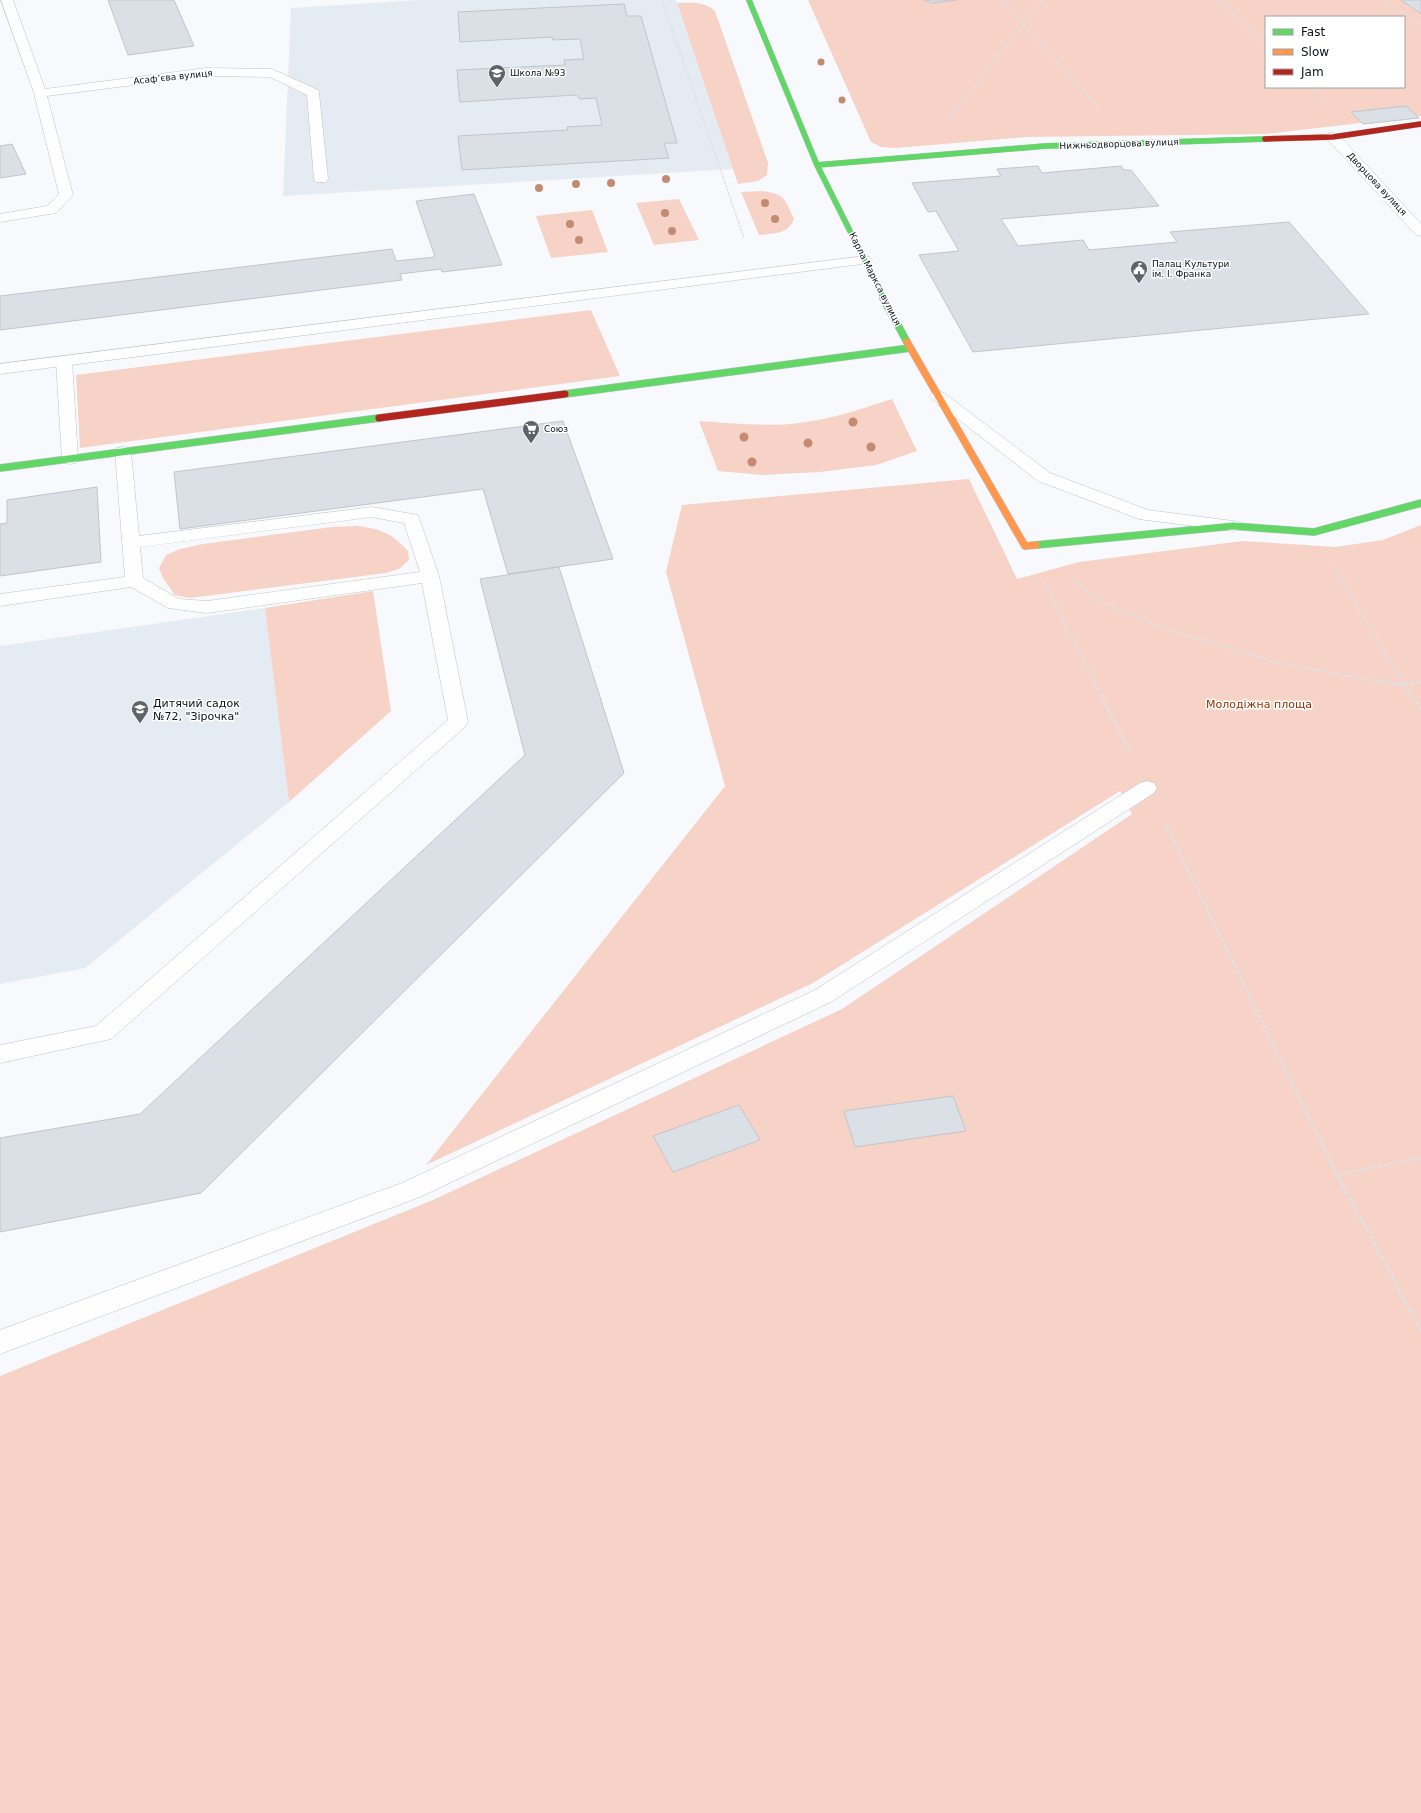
<svg xmlns="http://www.w3.org/2000/svg" width="1421" height="1813" font-family="'DejaVu Sans',sans-serif">
	<style>
		.built { fill: #e5ebf2 }
		.green { fill: #f7d2c7; fill-rule: evenodd }
		.building { fill: #dbe0e7; stroke: #c1c5ca }
		.lines { fill: none; stroke-linecap: round; stroke-linejoin: round }
		.lane-casing { stroke: #bec3c8; stroke-width: 1 }
		.street-casing { stroke: #bec3c8; stroke-width: 1 }
		.fast-far1-casing { stroke: #bec3c8; stroke-width: 6 }
		.fast-casing { stroke: #bec3c8; stroke-width: 8 }
		.slow-casing { stroke: #bec3c8; stroke-width: 8 }
		.jam-far1-casing { stroke: #bec3c8; stroke-width: 6 }
		.jam-casing { stroke: #bec3c8; stroke-width: 8 }
		.path-far3 { stroke: #e0e1e2; stroke-width: 1.5; stroke-dasharray: 2.5 1; stroke-linecap: butt }
		.path-far2 { stroke: #e0e1e2; stroke-width: 2; stroke-dasharray: 3 1.5; stroke-linecap: butt }
		.path-far1 { stroke: #e0e1e2; stroke-width: 2.5; stroke-dasharray: 4 2; stroke-linecap: butt }
		.path { stroke: #e0e1e2; stroke-width: 3; stroke-dasharray: 5 2.5; stroke-linecap: butt }
		.lane { fill: #fefeff; fill-rule: evenodd }
		.street { fill: #fefeff; fill-rule: evenodd }
		.fast-far1 { stroke: #63d668; stroke-width: 5.5 }
		.fast { stroke: #63d668; stroke-width: 7 }
		.slow { stroke: #ff974d; stroke-width: 7 }
		.jam-far1 { stroke: #b3261e; stroke-width: 5.5 }
		.jam { stroke: #b3261e; stroke-width: 7 }
		.tree { fill: #c28b72 }
		.labels { text-anchor: middle; dominant-baseline: central; stroke-width: 3; stroke-linejoin: round; paint-order: stroke }
		.far-poi-label { font-size: 9px; fill: #0c121a; stroke: #fff; text-anchor: start }
		.far-street-label { font-size: 9px; fill: #0c121a; stroke: #fff }
		.poi-label { font-size: 11px; fill: #0c121a; stroke: #fff; text-anchor: start }
		.park-label { font-size: 11px; fill: #963101; stroke: #fff }
	</style>
	<rect width="100%" height="100%" fill="#f7f9fc"/>
	<path class="built" d="M421,0H676L733,169L283,196L291,8Z
		M265,608L289,802L85,968L0,984V646Z"/>
	<path class="green" d="M808,0H1421V116L1266,134L1027,137L895,148L881,147L871,142ZM1266,17H1404V87H1266Z
		M677,3C690,3 704,1 715,11L768,163L767,175L758,181L738,184Z
		M762,191C785,194 785,199 794,219C788,235 774,233 759,235L741,192Z
		M679,199L699,240L654,245L636,203Z
		M592,210L608,252L551,258L536,216Z
		M591,310L620,376L80,448L76,375Z
		M892,399L917,451L876,465L820,472L762,475L718,471L699,421C731,423 774,428 806,422C836,418 864,408 892,399Z
		M969,479L1017,579L1079,562L1243,541L1335,547L1383,540L1421,525V1813H0V1376L433,1200L842,1009L1132,814L1120,791L813,983L426,1165L725,786L666,572L682,505Z
		M357,526C382,529 391,533 408,551L409,560L399,569L386,573L190,598L175,595L163,578L159,568L166,555L180,549L203,544L332,527Z
		M373,591L391,711L289,802L265,608Z"/>
	<path class="building" d="M108,0H174L194,46L128,55Z
		M924,0H956L932,3Z
		M1401,0H1421V13H1420Z
		M624,4L627,16H641L677,143H664L669,158L462,170L458,136L568,130L567,127L602,125L596,98L580,99L576,95L460,102L457,70L565,65L564,60L584,59L580,39L553,40L552,37L460,42L458,12Z
		M1406,106L1419,118L1363,124L1351,112Z
		M12,144L26,174L0,178V146Z
		M1038,166L1042,173L1121,166L1124,170H1131L1159,206L1001,219L1018,246L1083,240L1089,250L1177,242L1170,232L1289,222L1369,314L973,352L919,255L959,251L936,211L928,212L912,183L1001,176L997,169Z
		M474,194L502,265L442,272L441,269L400,274L402,280L0,330V296L392,249L396,261L435,257L416,201Z
		M563,421L613,559L508,574L483,489L180,529L174,472Z
		M97,487L101,562L0,576V524L7,523V500Z
		M559,567L624,773L201,1193L0,1232V1138L140,1114L525,755L480,579Z
		M953,1096L966,1131L855,1147L844,1111Z
		M739,1105L760,1140L673,1172L653,1136Z"/>
	<g class="lines">
		<defs>
			<path id="lane" d="M1,0H13L45,89L206,68L272,69L318,90L319,93L328,179L326,182H316L314,179L307,95L270,77L206,76L47,96L73,195L56,213L0,222V214L47,206L59,194L34,93Z
				M64,356L70,358L72,361L78,459L76,463L70,464L64,463L62,459L56,361L58,358Z
				M123,447L129,448L131,452L139,536L372,507L418,515L439,576L468,722L465,727L111,1039L0,1063V1045L96,1026L448,720L422,583L207,613L168,608L131,587L0,606V594L125,577L115,452L117,448ZM372,517L404,523L420,572L207,601L179,599L143,578L140,547Z
				M1147,781L1154,783L1157,788L1154,793L831,1002L420,1197L0,1354V1330L402,1183L815,990L1140,783Z"/>
			<path id="street" d="M1333,133L1338,134L1421,224V236L1416,235L1328,140L1326,137L1328,134Z
				M865,256L870,257L872,260L870,263L0,374V364Z
				M938,391L944,393L1050,473L1148,510L1233,521L1239,522L1242,526L1239,530L1233,531L1139,519L1038,481L932,399L930,396L932,393Z"/>
			<path id="fast-far1" d="M749,0L817,165L884,299
				M817,165L1045,146L1265,139"/>
			<path id="fast" d="M883,298L907,342
				M565,394L910,348
				M0,468L379,418
				M1036,545L1233,526L1314,532L1421,503"/>
			<path id="slow" d="M907,342L1025,546L1036,545"/>
			<path id="jam-far1" d="M1265,139L1333,137L1421,124"/>
			<path id="jam" d="M379,418L565,394"/>
		</defs>
		<use href="#lane" class="lane-casing"/>
		<use href="#street" class="street-casing"/>
		<use href="#fast-far1" class="fast-far1-casing"/>
		<use href="#fast" class="fast-casing"/>
		<use href="#slow" class="slow-casing"/>
		<use href="#jam-far1" class="jam-far1-casing"/>
		<use href="#jam" class="jam-casing"/>
		<path class="path-far3" d="M662,0L744,238
			M1002,0L1098,107
			M1219,0L1266,44
			M1383,0L1421,25
			M1311,87L1324,99
			M950,117L1043,0"/>
		<path class="path-far2" d="M1334,566L1403,683
			M1071,579L1103,603L1166,629L1278,663L1387,683
			M1044,582L1095,683
			M1417,683L1421,682"/>
		<path class="path-far1" d="M1094,682L1130,753
			M1380,682L1404,685L1421,682
			M1402,682L1421,709
			M1166,825L1338,1177
			M1337,1175L1421,1158"/>
		<path class="path" d="M1338,1176L1421,1331"/>
		<use href="#lane" class="lane"/>
		<use href="#street" class="street"/>
		<use href="#fast-far1" class="fast-far1"/>
		<use href="#fast" class="fast"/>
		<use href="#slow" class="slow"/>
		<use href="#jam-far1" class="jam-far1"/>
		<use href="#jam" class="jam"/>
	</g>
	<g class="tree">
		<circle cx="821" cy="62" r="3.5"/>
		<circle cx="842" cy="100" r="3.5"/>
		<circle cx="666" cy="179" r="4"/>
		<circle cx="611" cy="183" r="4"/>
		<circle cx="576" cy="184" r="4"/>
		<circle cx="539" cy="188" r="4"/>
		<circle cx="765" cy="203" r="4"/>
		<circle cx="665" cy="213" r="4"/>
		<circle cx="775" cy="219" r="4"/>
		<circle cx="570" cy="224" r="4"/>
		<circle cx="672" cy="231" r="4"/>
		<circle cx="579" cy="240" r="4"/>
		<circle cx="853" cy="422" r="4.5"/>
		<circle cx="744" cy="437" r="4.5"/>
		<circle cx="808" cy="443" r="4.5"/>
		<circle cx="871" cy="447" r="4.5"/>
		<circle cx="752" cy="462" r="4.5"/>
	</g>
	<defs>
		<symbol id="school-pin" viewBox="-11 -11 22 30"><path d="M0 17L-7.5 6A9.5 9.5 0 1 1 7.5 6Z" fill="#5e6369" stroke="#fff"/><path d="M0-5L7-2L0 1L-7-2ZM-4 1L0 2.5L4 1V4Q0 6-4 4Z" fill="#fff"/></symbol>
		<symbol id="civic-pin" viewBox="-11 -11 22 30"><path d="M0 17L-7.5 6A9.5 9.5 0 1 1 7.5 6Z" fill="#5e6369" stroke="#fff"/><path d="M-.6-6.5H3V-4.5H.6V-3L4-1V1h2V6H-6V1h2V-1L-.6-3ZM-1.2 2.5V6h2.4V2.5Z" fill="#fff"/></symbol>
		<symbol id="supermarket-pin" viewBox="-11 -11 22 30"><path d="M0 17L-7.5 6A9.5 9.5 0 1 1 7.5 6Z" fill="#5e6369" stroke="#fff"/><path d="M-6-5.5h2.5l.6 2H6L4.5 2H-2.5L-4.4-4H-6ZM-1.5 3.2a1.3 1.3 0 1 0 .1 0ZM3 3.2a1.3 1.3 0 1 0 .1 0Z" fill="#fff"/></symbol>
	</defs>
	<g fill-rule="evenodd">
		<use href="#school-pin" x="487" y="63" width="20" height="27"/>
		<use href="#civic-pin" x="1129" y="259" width="20" height="27"/>
		<use href="#supermarket-pin" x="521" y="419" width="20" height="27"/>
		<use href="#school-pin" x="130" y="699" width="20" height="27"/>
	</g>
	<g class="labels">
		<g class="far-poi-label">
			<text x="510" y="73">Школа №93</text>
			<text x="1152" y="264">Палац Культури<tspan x="1152" dy="10">ім. І. Франка</tspan></text>
			<text x="544" y="429">Союз</text>
		</g>
		<g class="far-street-label">
			<text transform="translate(173 77) rotate(-6)">Асаф’єва вулиця</text>
			<text transform="translate(1119 144) rotate(-2)">Нижньодворцова вулиця</text>
			<text transform="translate(1377 184) rotate(47)">Дворцова вулиця</text>
			<text transform="translate(875 279) rotate(63)">Карла Маркса вулиця</text>
		</g>
		<g class="poi-label">
			<text x="153" y="703">Дитячий садок<tspan x="153" dy="13">№72, "Зірочка"</tspan></text>
		</g>
		<g class="park-label">
			<text x="1259" y="704">Молодіжна площа</text>
		</g>
	</g>
	<rect x="1265" y="16" width="140" height="72" fill="#ffffff" stroke="#9ea0a3"/>
	<rect x="1273" y="29" width="20" height="6" fill="#63d668" stroke="#9ea0a3"/>
	<text x="1301" y="36" font-size="12" fill="#0c121a">Fast</text>
	<rect x="1273" y="49" width="20" height="6" fill="#ff974d" stroke="#9ea0a3"/>
	<text x="1301" y="56" font-size="12" fill="#0c121a">Slow</text>
	<rect x="1273" y="69" width="20" height="6" fill="#b3261e" stroke="#9ea0a3"/>
	<text x="1301" y="76" font-size="12" fill="#0c121a">Jam</text>
</svg>
